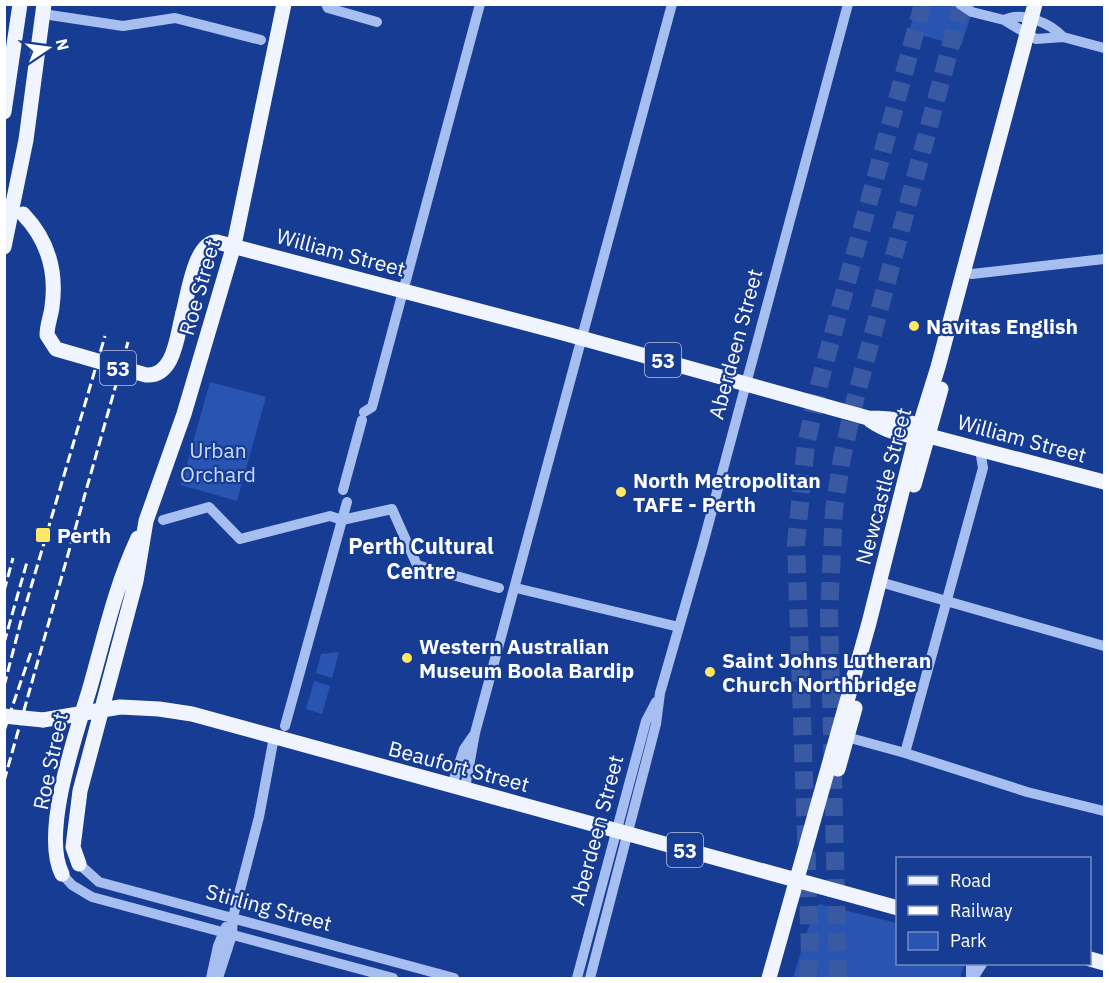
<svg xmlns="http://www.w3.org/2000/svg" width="1109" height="983" font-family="'IBM Plex Sans',sans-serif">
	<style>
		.green { fill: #2a54b2 }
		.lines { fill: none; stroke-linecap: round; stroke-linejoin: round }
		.highway-tunnel { stroke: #3a59a3; stroke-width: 18; stroke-dasharray: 18 9; stroke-linecap: butt }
		.minor { stroke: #a7bef0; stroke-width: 10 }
		.major { stroke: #f0f4ff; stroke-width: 15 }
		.rail { stroke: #fff; stroke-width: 3; stroke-dasharray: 10 4.5; stroke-linecap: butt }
		.major-bridge { stroke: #f0f4ff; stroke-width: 15 }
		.poi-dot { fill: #ffe866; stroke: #173c93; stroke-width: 2 }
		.labels { text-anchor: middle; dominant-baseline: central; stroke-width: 4.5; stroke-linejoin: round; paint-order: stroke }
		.shield { fill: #173c93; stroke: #b9c4df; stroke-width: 1.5 }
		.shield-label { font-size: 20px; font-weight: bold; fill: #fff }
		.street-label { font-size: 21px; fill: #fff; stroke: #173c93 }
		.poi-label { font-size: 21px; font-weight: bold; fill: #fff; stroke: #173c93; text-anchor: start }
		.park-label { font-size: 21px; fill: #cedcfb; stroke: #173c93 }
		.neighbourhood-label { font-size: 22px; font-weight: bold; fill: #fff; stroke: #173c93 }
	</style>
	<rect width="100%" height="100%" fill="#173c93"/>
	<path class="green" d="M916,5H960L972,12L961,46L909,32Z
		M210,382L266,397L237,501L181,485Z
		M339,652L332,678L316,673L321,654Z
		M314,681L330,686L322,714L306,709Z
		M819,904L897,923L898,964H964L960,978H793L812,916Z"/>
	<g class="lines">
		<path class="highway-tunnel" d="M808,978L810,954L796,543L806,445L820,381L923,4
			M838,978L829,614L834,510L842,458L855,400L962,4"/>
		<path class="minor" d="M326,4L328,8L377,22
			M960,4L972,12L1004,20L1036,39L1063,37L1104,48
			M43,14L123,26L175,18L261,40
			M1004,20C1023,11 1050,23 1063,37
			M972,274L1104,259
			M364,412L372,407L480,4
			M343,490L362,420
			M163,520L209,507L240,539L330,516L342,520L392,509L417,565L499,588
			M880,582L1104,646
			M516,588L679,627
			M285,726L347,502
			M843,736L905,753L1027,792L1104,811
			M905,753L983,468L980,449
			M452,785L464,749L473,736
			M465,788L475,733L672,4
			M79,864L99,882L454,978
			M62,874L72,885L92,897L393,978
			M211,978L218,946L226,927
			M218,978L232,935L233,917L259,817L274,737
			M577,978L646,721L656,702
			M590,978L656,724L660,693L703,544L848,4
			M971,978V964
			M973,978L982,964"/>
		<path class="major" d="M4,112L20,4
			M4,247L26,140L44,4
			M183,313C188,294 195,241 217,242L563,333L868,418C884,418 914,419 925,431
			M870,420C887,432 908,437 929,436L1104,482
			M914,485L941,389
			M43,720L120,707L159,709L192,714L898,908
			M838,769L855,708
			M79,864L73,847L80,791L136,581L146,521L184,414L234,245L284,4
			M62,874C41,833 76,734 89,691C104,639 115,587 138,538
			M1090,959L1104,963
			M769,978L869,623L914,444L938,367L1035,4"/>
		<path class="rail" d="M4,591L13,558
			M4,643L27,562
			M4,686L21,621L105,336
			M4,731L31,652
			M4,781L128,342"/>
		<path class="major-bridge" d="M23,214C48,240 57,271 52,307C51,316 47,325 47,335L56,349L146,375C175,377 177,334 183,313
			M4,716L43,720"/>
	</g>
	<g class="poi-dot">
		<circle cx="914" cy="326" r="6"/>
		<circle cx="621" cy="492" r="6"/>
		<rect x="35" y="527" width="16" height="16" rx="3"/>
		<circle cx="407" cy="658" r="6"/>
		<circle cx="710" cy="672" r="6"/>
	</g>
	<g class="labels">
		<g class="shield">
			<rect x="645" y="343" width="36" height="34" rx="4.5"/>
			<rect x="100" y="351" width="36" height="34" rx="4.5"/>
			<rect x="667" y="833" width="36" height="34" rx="4.5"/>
		</g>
		<g class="shield-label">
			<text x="663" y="360">53</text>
			<text x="118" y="368">53</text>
			<text x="685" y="850">53</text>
		</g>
		<g class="street-label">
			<text transform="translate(341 252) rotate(15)">William Street</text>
			<text transform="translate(199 287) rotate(-74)">Roe Street</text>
			<text transform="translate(735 344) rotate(-75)">Aberdeen Street</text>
			<text transform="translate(1022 438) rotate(15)">William Street</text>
			<text transform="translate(883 486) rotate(-75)">Newcastle Street</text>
			<text transform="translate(50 761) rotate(-78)">Roe Street</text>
			<text transform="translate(459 766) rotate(15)">Beaufort Street</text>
			<text transform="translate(596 830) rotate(-75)">Aberdeen Street</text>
			<text transform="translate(269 907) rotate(15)">Stirling Street</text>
		</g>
		<g class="poi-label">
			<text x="926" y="326">Navitas English</text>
			<text x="633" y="480">North Metropolitan<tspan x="633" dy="24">TAFE - Perth</tspan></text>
			<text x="57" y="535">Perth</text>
			<text x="419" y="646">Western Australian<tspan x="419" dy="24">Museum Boola Bardip</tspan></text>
			<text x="722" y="660">Saint Johns Lutheran<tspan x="722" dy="24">Church Northbridge</tspan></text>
		</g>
		<g class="park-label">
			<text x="218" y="450">Urban<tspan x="218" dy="24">Orchard</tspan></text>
		</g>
		<g class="neighbourhood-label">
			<text x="421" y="545">Perth Cultural<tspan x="421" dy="25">Centre</tspan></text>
		</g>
	</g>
	<rect width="1109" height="983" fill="none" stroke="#ffffff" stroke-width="12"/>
	<rect x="896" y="857" width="195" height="108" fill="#173c93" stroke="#748abe" stroke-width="1.5"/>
	<rect x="908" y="876" width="30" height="9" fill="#f0f4ff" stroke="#748abe" stroke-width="1.5"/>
	<text x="950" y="887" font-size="18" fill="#ffffff">Road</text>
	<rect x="908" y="906" width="30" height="9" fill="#ffffff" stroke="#748abe" stroke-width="1.5"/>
	<text x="950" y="917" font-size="18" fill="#ffffff">Railway</text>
	<rect x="908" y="932" width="30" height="18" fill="#2a54b2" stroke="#748abe" stroke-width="1.5"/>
	<text x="950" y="947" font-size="18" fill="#ffffff">Park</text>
	<g transform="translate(48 48) rotate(77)" stroke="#173c93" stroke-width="4.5" paint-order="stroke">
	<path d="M0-4.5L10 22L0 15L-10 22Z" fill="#ffffff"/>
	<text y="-9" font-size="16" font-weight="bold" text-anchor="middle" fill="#ffffff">N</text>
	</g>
</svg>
